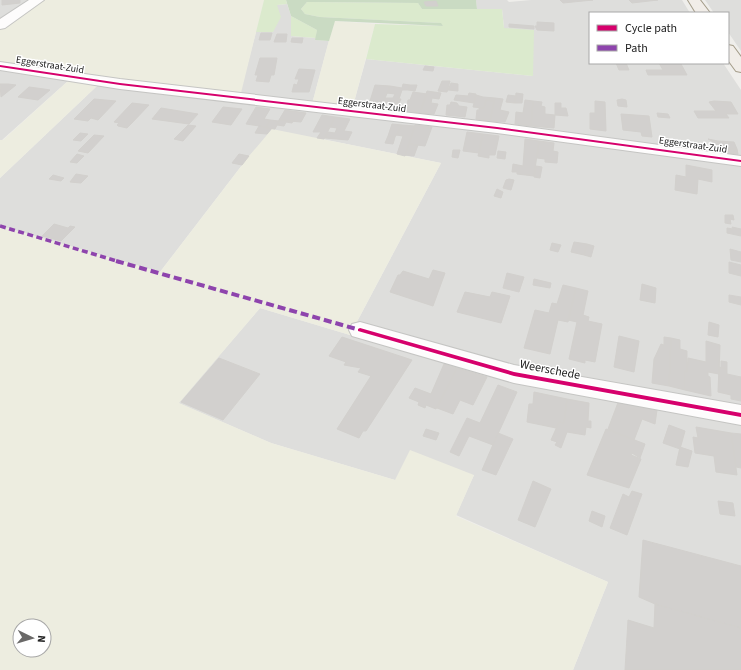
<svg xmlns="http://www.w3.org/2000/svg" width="741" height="670" font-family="'Source Sans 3',sans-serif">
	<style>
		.residential { fill: #dededc }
		.farmland { fill: #edede0; fill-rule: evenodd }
		.grass { fill: #dbeacd }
		.forest { fill: #cadbc3 }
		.building { fill: #d2d0ce; stroke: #d2d0cd }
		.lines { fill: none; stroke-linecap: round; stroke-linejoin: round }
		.street-casing { stroke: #c5c5c3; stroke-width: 2 }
		.primary-casing { stroke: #a49c89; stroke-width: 2 }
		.street { fill: #fdfcfc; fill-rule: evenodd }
		.primary { fill: #f1ede8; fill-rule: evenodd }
		.quiet-far1 { stroke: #8e44ad; stroke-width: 3.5; stroke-dasharray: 6 3.5; stroke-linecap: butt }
		.quiet { stroke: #8e44ad; stroke-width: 4; stroke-dasharray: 8 4; stroke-linecap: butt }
		.cycleway-casing { stroke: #fff; stroke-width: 3 }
		.cycleway { fill: #d6006c; fill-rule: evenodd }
		.labels { text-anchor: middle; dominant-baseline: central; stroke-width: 3; stroke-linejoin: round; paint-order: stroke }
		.far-street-label { font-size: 10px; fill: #222; stroke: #fff }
		.street-label { font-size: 12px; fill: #222; stroke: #fff }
	</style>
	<rect width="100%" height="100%" fill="#efeeeb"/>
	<path class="residential" d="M0,0H42L0,28Z
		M476,0H507L509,2L531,0H682L690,13H590V63H723L741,90V670H573L608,582L456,515L474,475L395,480L271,443L178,403L260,308L350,335L441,163L317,138L249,156L160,272L0,226V178L98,85L239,97L256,32H273L277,5L287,4L291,16V36L316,38L315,40L329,41L312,104L352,109L366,59L533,76L504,28L502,9H477Z
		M705,0H741V51L728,32V13H714Z
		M0,67L68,81L2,140H0Z"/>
	<path class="farmland" d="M42,0H264L240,97L0,64V28Z
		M334,21L375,24L352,110L312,104Z
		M68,81L98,85L0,178V140H3Z
		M272,129L441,163L350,335L260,308L179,403L271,443L395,480L410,450L474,475L456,516L608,582L573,670H0V226L160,272L249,156ZM20,626H44V650H20Z"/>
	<path class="grass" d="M264,0H286L287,4L277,5L281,17L273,32H256Z
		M307,2L418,3L422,9H502L504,28L534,30L533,76L366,59L375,24L443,26L440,23L320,17L305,14L301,9Z
		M291,16L317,30L316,38L291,36Z"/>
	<path class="forest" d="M286,0H476L477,9H422L418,3L307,2L301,9L305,14L320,17L441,23L443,26L335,21L329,41L315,40L317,30L291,16Z"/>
	<path class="building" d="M2,0H20V3L2,5Z
		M560,0H593L563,3Z
		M629,0H658L632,3Z
		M436,1L438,6H426L424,2Z
		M537,22L554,23V31L537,30L535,26H537Z
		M509,24L534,26V29L509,27Z
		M261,33H272L270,40H259Z
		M277,34H287L286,42H274Z
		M292,38H303L302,43L291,42Z
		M260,58H277L274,75H271L269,82L256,81L258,75H255Z
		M616,63H626L629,70H619Z
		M659,63H683L681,64L687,75H648L646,70H663Z
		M425,66L434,67L433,71L423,70Z
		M299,69L315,70L309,92H292L294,84L297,85L299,79H295Z
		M442,81H450L447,92L438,91Z
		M451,83L458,84V91L448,90Z
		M0,84H8L16,85L1,97Z
		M403,84L410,85L408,90H402L399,99H401L396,109L381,108L385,98H393L395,94L387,93L390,86L402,88Z
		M375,85L390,86L381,108L370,106L372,101H370Z
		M410,85H417L415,91L408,90Z
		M29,87L44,89L50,90L38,100L18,97Z
		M427,91L441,93L439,99L432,98L431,103L438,104L434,114L420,113Z
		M413,92L427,94L420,113L406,111L408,100H410Z
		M469,93L476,94L474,103L454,100L456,95L468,96Z
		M516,93L523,94L522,103H515Z
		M476,95L483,97L495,98L494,101L486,100L484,108L473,107Z
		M508,95L516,96L515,103L506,102Z
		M495,98L503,99L500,110L509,112L505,122L490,121Z
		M94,99L116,101L98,120L91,118L88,121L74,119Z
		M622,99L626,100L627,107L618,106L617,100Z
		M486,100L494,101L490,121L476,119L477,110H479V108H484Z
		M525,100L533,101L531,126L515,124L516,112L523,113Z
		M533,101L542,102L541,106L545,107V114L555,115L554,128L531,126Z
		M595,101L605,102L606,131L590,129V113H595Z
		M714,101L731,102L738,114H726L729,118H698L694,111H716L709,102Z
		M451,102L457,103L459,106L467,107L465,117L446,115L447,105H450Z
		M132,103L149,105L131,124L127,128L118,126L117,125L119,123L114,122Z
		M555,103H561V108H566L568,116L555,115Z
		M223,107L242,109L231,125L212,122Z
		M256,107L270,109L264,119L270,120L266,127L246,124Z
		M161,108L198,114L189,124L152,119Z
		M285,110L306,113L301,122L279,120Z
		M657,113L668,114L670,118L658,117Z
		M621,114L649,116L652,137L642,136L641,132L623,130Z
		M322,115L335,117L324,139L317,138L321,132H313Z
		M335,117L350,119L344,131L352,132L348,140L325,138L328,132L335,133L337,128L330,127Z
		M270,120L279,121L275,129L266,128Z
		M279,120L293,121L292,123L286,122L284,126L277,125Z
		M392,124L402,125L395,137L388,136Z
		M188,125L196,126L183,141L174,139Z
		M402,125L415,126L405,156L397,154L403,136L396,135Z
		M415,125L432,127L425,146L409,144Z
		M259,126L266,127L271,129L267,134L255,133Z
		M467,132L483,134L479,153L463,151Z
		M80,133L88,134L81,141L73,140Z
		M483,134L499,136L495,155H489V158L478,156Z
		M94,135L104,136L88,153L78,151Z
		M388,136L395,137L393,144L385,143Z
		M525,139L539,141L534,176L517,174V172H512L513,164L523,166Z
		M708,139L718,141L721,148L713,147L712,141Z
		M539,141L554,143L553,151L558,152L557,163L545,162V159L537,158Z
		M718,141L734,142L737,149L721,148Z
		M409,144L418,145L414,156L405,155Z
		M715,147L737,149L738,154L716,152Z
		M453,150H460L458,158L452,157Z
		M498,151L506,152L505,159L497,158Z
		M77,154L84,156L77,163L70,162Z
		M239,154L249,156L242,165L232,163Z
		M686,165L712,170V182L698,179L697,194L675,190L676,175L686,177Z
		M536,166L542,167L540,178L534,177Z
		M76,174L88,176L81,183L70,182Z
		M53,175L64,178L61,181L49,179Z
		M509,179L514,180L511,190L503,188L506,180Z
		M497,189L503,192L501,198L494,196Z
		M725,215H733L734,220L730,219L731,224L725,223Z
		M54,224L68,228L70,226L75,227L61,241L42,236Z
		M732,227L741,229V236L727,233V228L733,229Z
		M574,242L587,244L584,255L571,252Z
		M552,243L561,245L558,252L550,250Z
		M587,244L594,246L591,257L584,255Z
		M730,249L741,252V262L731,260Z
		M729,262L741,265V276L729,273Z
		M433,270L445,273L433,306L390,292L398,275H400L403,271L429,279Z
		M507,273L524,277L519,292L503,288Z
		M534,279L551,283L550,288L533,285Z
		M642,284L656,288L655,303L640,300Z
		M563,285L576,288L568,322L558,320L550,354L524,348L535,310L549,313L552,303L557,304Z
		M576,288L588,291L583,315L589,317L588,321L602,324L595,362L585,360V363L569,359L577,322L568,320Z
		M465,292L490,297L492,292L510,296L501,323L457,312Z
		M729,295L741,297V305L729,302Z
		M709,322L719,325L718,337L708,335Z
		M619,336L639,341L634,372L614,367Z
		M342,337L412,360L366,431H363L359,438L337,429L371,376L358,372L361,368L344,365L346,362L329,356Z
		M664,337L671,338L669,386L652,383L654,359L661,344L664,345Z
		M671,338L680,340V349L687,351V372L685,371V390L669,386Z
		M706,341L720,345L719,374L708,372V376L710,377L711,396L685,390V371L687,372L688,358L706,362Z
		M219,358L260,374L223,420L181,402Z
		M721,361L727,362V369L721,368Z
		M444,364L457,368L436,409L426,405L425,408L418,405L419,402L409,398L415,388L431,394Z
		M719,367L727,369V374L741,377V401L731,399V395L718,392Z
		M457,368L487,377L473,405L460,400L453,414L437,408Z
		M498,385L517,392L493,445L469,436L459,456L450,452L467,418L480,423Z
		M534,392L567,399L564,423L559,422L556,428L527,422L529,404H533Z
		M567,399L589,403L588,421H591V428L586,427L585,435L567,432L561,448L555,445L557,442L551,440L559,422L564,423Z
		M619,400L657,410L655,424L642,419L634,440L608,429Z
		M669,425L685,431L680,449L663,443Z
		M696,427L731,433L737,475L716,472L714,456L695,453L693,437L698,438Z
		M426,429L439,433L436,440L423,436Z
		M606,429L645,444L640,458L632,453L631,455L641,459L629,488L587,475Z
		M498,433L513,439L496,475L482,470Z
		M731,433L741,434V468L736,467Z
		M680,447L692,451L688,467L676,465Z
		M533,481L551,489L535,527L518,520Z
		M632,491L642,494L627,535L610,528L623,494L629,497Z
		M718,501L733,503L735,516L720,514Z
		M592,511L605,516L602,527L589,521Z
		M643,540L741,566V628L655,604L639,597Z
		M655,604L741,628V670H625L628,620L654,628Z"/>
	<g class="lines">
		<defs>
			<path id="street" d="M29,0H44L5,28L0,29V19Z
				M0,62L120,79L497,123L741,156V166L497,133L120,89L0,70Z
				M360,322L514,365L741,405V425L514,383L352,336L349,330L352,324Z"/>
			<path id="primary" d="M688,0H700L710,13H696Z
				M728,45L733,46L741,57V72L736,71L728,60Z"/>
		</defs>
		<use href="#street" class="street-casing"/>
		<use href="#primary" class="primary-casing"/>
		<use href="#street" class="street"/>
		<use href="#primary" class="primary"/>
		<path class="quiet-far1" d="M0,226L120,262"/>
		<path class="quiet" d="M116,261L360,330"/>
		<defs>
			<path id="cycleway" d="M0,65L120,83L497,127L741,160V162L497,129L120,85L0,67Z
				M360,328L514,372L741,413V417L514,376L358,331V329Z"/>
		</defs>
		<use href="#cycleway" class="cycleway-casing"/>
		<use href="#cycleway" class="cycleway"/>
	</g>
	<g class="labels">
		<g class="far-street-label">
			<text transform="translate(50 65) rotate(9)">Eggerstraat-Zuid</text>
			<text transform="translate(372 105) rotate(7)">Eggerstraat-Zuid</text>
			<text transform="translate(693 145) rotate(8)">Eggerstraat-Zuid</text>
		</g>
		<g class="street-label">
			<text transform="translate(550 370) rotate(11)">Weerschede</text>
		</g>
	</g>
	<rect x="589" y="12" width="140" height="52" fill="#ffffff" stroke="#a7a7a7"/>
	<rect x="597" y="25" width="20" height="6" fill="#d6006c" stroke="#a7a7a7"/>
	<text x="625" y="32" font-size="12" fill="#222222">Cycle path</text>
	<rect x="597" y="45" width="20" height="6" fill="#8e44ad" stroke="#a7a7a7"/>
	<text x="625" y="52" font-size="12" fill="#222222">Path</text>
	<g transform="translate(32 638) rotate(95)"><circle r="19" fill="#ffffff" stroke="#a7a7a7"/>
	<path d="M0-3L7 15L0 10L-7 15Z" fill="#6a6968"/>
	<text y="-6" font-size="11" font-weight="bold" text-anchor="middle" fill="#222222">N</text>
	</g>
</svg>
